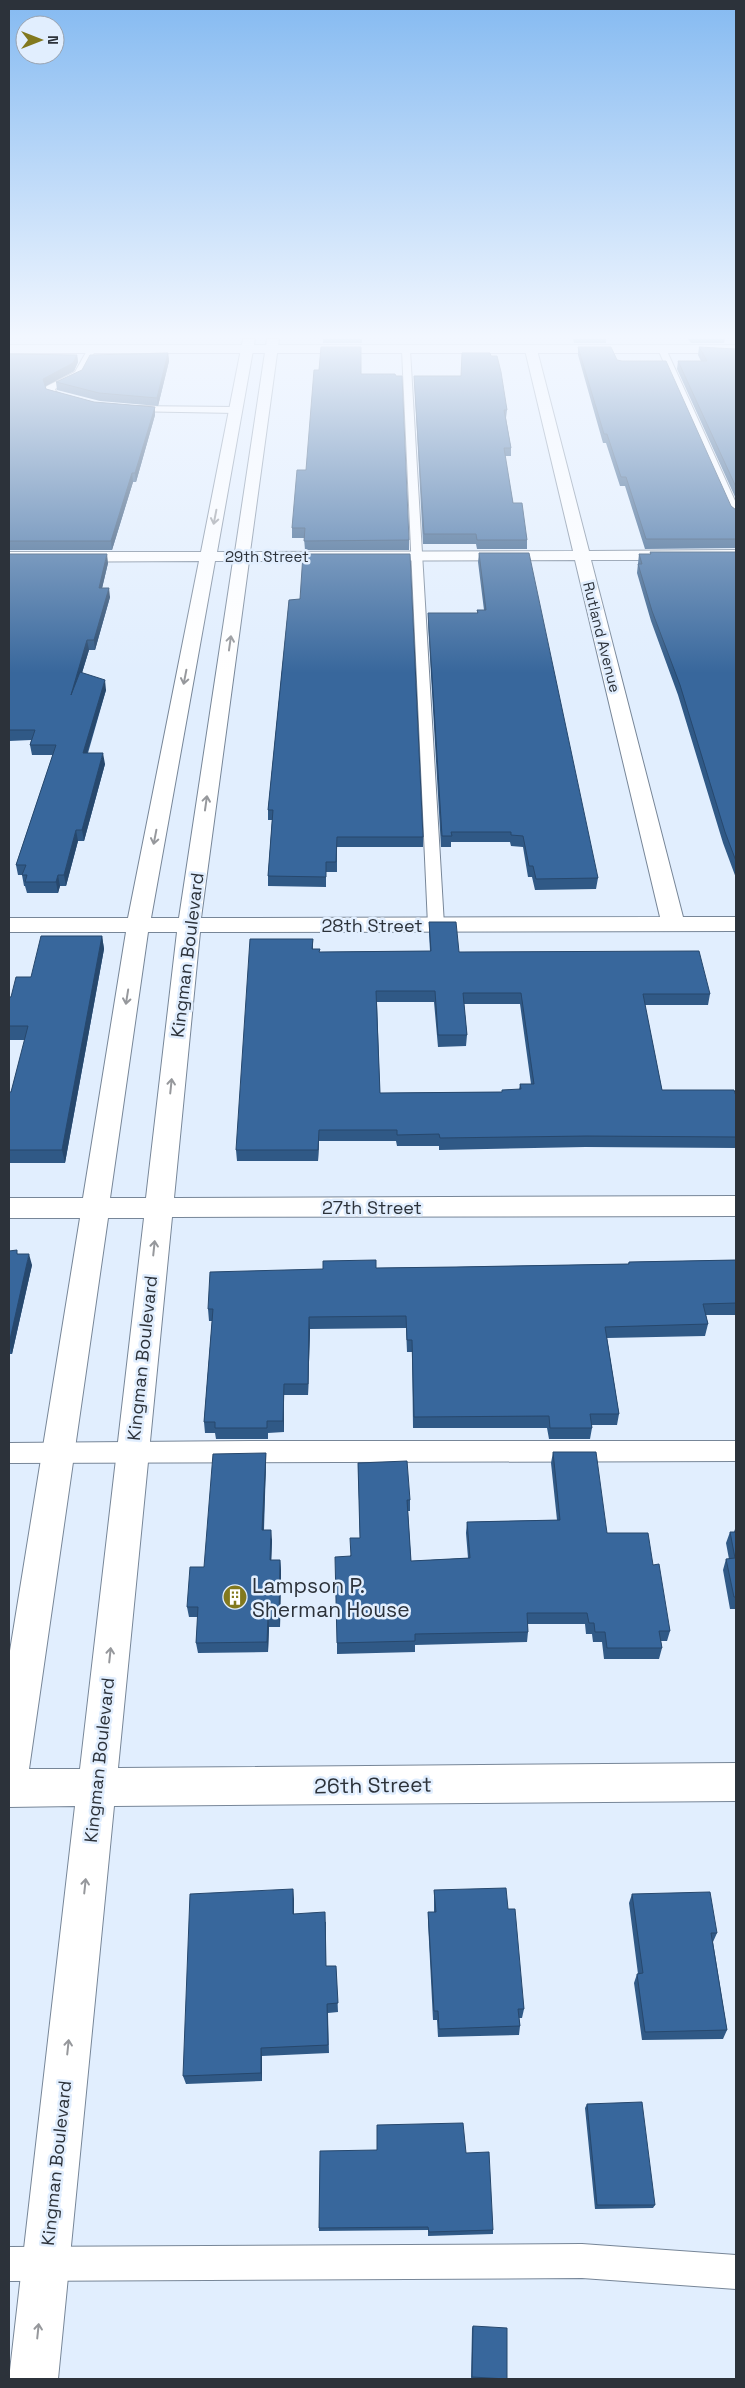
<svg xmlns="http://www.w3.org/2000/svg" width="745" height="2388" font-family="'Space Grotesk',sans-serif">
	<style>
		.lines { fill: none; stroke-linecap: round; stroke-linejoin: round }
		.lane-casing { stroke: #778698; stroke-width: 2 }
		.street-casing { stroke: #778698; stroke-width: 2 }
		.secondary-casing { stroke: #778698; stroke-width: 2 }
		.lane { fill: #fff; fill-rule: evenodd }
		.street { fill: #fff; fill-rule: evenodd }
		.secondary { fill: #fff; fill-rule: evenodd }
		.wall { fill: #305986; fill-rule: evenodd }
		.shaded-wall { fill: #27486d }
		.building { fill: #38679c; stroke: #27486d; fill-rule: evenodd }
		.oneway { stroke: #96989c }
		.labels { text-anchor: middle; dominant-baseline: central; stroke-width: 5; stroke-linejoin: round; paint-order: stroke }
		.far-street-label { font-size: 15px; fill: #2c323a; stroke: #e1eefe }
		.street-label { font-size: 18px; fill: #2c323a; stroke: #e1eefe }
		.near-poi-label { font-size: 21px; fill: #2c323a; stroke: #e1eefe; text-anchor: start }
		.near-street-label { font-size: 21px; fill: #2c323a; stroke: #e1eefe }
	</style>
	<rect width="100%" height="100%" fill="#e1eefe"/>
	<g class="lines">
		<defs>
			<path id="lane" d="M662,346L666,349L736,503V518L731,515L658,349Z
				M89,347L96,349L82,376L55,389L56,392L75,400V404H69L49,396L45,388L47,386L75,372Z
				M406,347L410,350L444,925L442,928H430L428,925L402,350Z
				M128,406L236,407L241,410L236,413L125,411L123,409Z
				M250,1441H736V1461L9,1463V1443Z
				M582,2244L736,2255V2289L582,2278L9,2281V2247Z"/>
			<path id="street" d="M243,339H255L217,552H235L267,339H279L250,552L573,551L525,350L531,346L537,350L589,551L736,550V560H591L683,917H736V931L200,932L174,1198L736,1196V1216L172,1217L118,1768L736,1763V1801L114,1806L58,2379H9L75,1806L9,1807V1657L80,1218H9V1198H83L126,932H9V918H128L199,561L9,562V552H201ZM575,560L660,917L201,918L249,561ZM215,561H233L179,918H151ZM148,932H177L146,1198H110ZM108,1218H144L80,1769H29Z"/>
			<path id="secondary" d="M9,345H736V353H9Z"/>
		</defs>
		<use href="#lane" class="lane-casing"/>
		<use href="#street" class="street-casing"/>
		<use href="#secondary" class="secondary-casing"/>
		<use href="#lane" class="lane"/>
		<use href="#street" class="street"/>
		<use href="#secondary" class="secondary"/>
	</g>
	<path class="wall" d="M323,339H362V343H323Z
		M573,339H606V343H574Z
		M688,339H725L724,343H691Z
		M578,347L617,360L731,506L736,510V548L645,549L625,486H620L606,443H603L578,355Z
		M699,347L736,349V499L677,369L678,361H701L698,355Z
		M168,353L169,361L158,406L100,401L57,390L56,382Z
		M9,354L77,355L78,362L74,371L45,386L46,389L94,402L155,407V415L136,482H133L112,550H9Z
		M491,356L507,410L506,418L511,448V456H505L513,503L527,540V549H477L476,544H423L414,376H461Z
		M361,374L409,540V550H305L304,538H292V528L306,470Z
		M650,552H736V878L723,843L678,695L651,621L637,573L639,554H650Z
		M479,553L598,878L596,889L535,890L532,877H528L523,847L511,846L510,842H451V847H441L428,623V613H477V610H484L478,562Z
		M9,554L108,563L102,588L110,597L95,650H89L82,673L106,690L88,753L105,764L84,841H78L66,886H60L58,893H27L25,886H24L22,875H18L16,865L53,755H32L30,745L31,740L9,741Z
		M289,600L423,837V847H337V872H326V887L268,886V876L272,820H268V810Z
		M429,922L459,952L710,994L708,1005H645L662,1090L736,1096V1148L586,1147L439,1150V1146H397L396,1141H319L318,1161H237L236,1150L313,939V949L320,952L430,951L429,933ZM377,1002H434L438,1047L466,1046L467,1035L464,1004H520L531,1084H520L519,1090L502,1092L380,1093Z
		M102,936L104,949L65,1163H9V1092H11L25,1040H9V997H11L31,977Z
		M9,1251L18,1254L32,1265L12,1354H9Z
		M736,1260V1315H706L708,1324L705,1336L607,1338L619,1414L617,1425H592V1428L590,1439H549L547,1428H413L412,1352H407L406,1328L310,1329L308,1395H284V1432L268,1433V1439H216L215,1433H205L204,1422L212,1321H209L208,1309L376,1268L456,1267L628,1264L629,1262Z
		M736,1375V1388L735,1381Z
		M553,1452L607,1533L653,1565L670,1631L667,1641H661L662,1648L659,1659H604L602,1642H593L592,1634H586L585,1624H528V1632L527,1642L415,1645V1652L337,1654V1643L350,1556L360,1538L358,1463L410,1500V1511H408L411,1561L468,1558L466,1533L467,1522L557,1520L551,1463Z
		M266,1453V1464L264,1530L272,1540L271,1560H280L281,1571L280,1627H269L268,1652L198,1653L196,1643L198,1617H189L187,1607L204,1567Z
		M736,1526V1609H730L723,1570L726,1559H729L726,1543L730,1532H734Z
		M434,1890L508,1909L524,2009L522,2018H519L520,2026L519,2035L438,2037L437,2020H433L428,1922V1912H434Z
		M632,1894L717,1933L713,1942L727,2030L723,2039L642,2040L634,1983L637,1974H638L629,1903Z
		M294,1899V1914L326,1922V1966H336L338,2012L328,2013L329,2053L262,2056V2081L186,2084L183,2076Z
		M587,2104L655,2205L653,2208L595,2209L585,2108Z
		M466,2153L493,2230V2234L428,2236V2230L319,2231V2228Z
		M473,2326L507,2379H471L472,2328Z"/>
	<path class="shaded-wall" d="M168,353L169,361L158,406L157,398Z
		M77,355L78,362L74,371L44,387L43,379Z
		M155,407V415L136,482L135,473Z
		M132,473L133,482L112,550L111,541Z
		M107,554L108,563L100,597L99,588Z
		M109,588L110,597L95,650L94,640Z
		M87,640L89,650L72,705L71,695Z
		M105,680L106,690L84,763L83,753Z
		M103,753L105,764L84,841L82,830Z
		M76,830L78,841L66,886L64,875Z
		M58,875L60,886L58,893L56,882Z
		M102,936L104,949L65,1163L62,1150Z
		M319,1130V1141L318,1161V1150Z
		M29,1254L32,1265L12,1354L9,1344Z
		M309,1317L310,1329L308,1395V1384Z
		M284,1384V1432L283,1421Z
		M266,1453V1464L263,1540L262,1530Z
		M271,1530L272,1540L271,1571L270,1560Z
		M280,1560L281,1571L280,1627L279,1617Z
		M268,1617L269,1627L268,1652L267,1642Z
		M293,1889L294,1899V1923L293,1914Z
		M261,2048L262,2056V2081L261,2073Z"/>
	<path class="building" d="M321,347H361V374H395L396,376H402L409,540L304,541L305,528H292L297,470H306L314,370H319Z
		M578,347H611L617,360L622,361H666L731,506L736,510V539H646L626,477H621L607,434H604Z
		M699,347L736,349V487L678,361H707Z
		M168,353L157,398L99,393L56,382L82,370L90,355Z
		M462,353H490L491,356H497L501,372L507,410H504L511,448H504L513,503H522L527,540H477L476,534H424L414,376H461Z
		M9,354L77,355L73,363L43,379L46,389L94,402L155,407L135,473H132L111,541H9Z
		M650,552H736V861L725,832L680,685L652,611L638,564H642L639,554H651Z
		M479,553H529L598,878L536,879L533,866H529L523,836L511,835V832H451L452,836H442L428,613H478L477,610H486Z
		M9,554H107L99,588H109L94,640H87L71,695L80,672L105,680L83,753H103L82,830H76L64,875H58L56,882H25L27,875H22L26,865H16L56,745H30L35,730H9Z
		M303,554H410L423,837H337L336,862H326V877L268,876L273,810H268L289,600L300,599Z
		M429,922H456L459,952L699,951L710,994H643L662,1090H734L736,1096V1137L587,1136L440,1138L439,1134L397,1135V1130H319L318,1150H236L250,939H313L312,949H320L319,952L431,951ZM376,991H435L438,1035H467L463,993H521L534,1084H520L521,1089L502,1090V1092L380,1093Z
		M41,936H102L62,1150H9V1092H11L28,1026H9V997H11L16,977H31Z
		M17,1250V1254H29L9,1344V1251Z
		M376,1260V1268L456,1267L629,1264V1262L736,1260V1303L703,1304L708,1324L605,1327L619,1414H590L592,1428H550L549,1416L414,1417L412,1340H407L406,1316L309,1317L308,1384H284L283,1421H267V1428H215V1422H204L213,1309H208L210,1272L323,1269V1261Z
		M553,1452H596L607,1533H648L653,1565L659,1564L670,1631H659L662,1648H607L605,1632H595L594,1623H589L587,1613H527L528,1632L415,1634V1641L337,1643L335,1557L351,1556L350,1538H360L358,1463L407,1461L410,1500H407L411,1561L470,1558L467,1522L560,1520Z
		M266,1453L262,1530H271L270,1560H280L279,1617H268L267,1642L196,1643L198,1607H187L190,1567H204L213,1454Z
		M730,1532H736V1597H734L726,1559L735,1558Z
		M506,1888L508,1909H515L524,2009H518L520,2026L439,2029L438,2011H434L428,1912H436L434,1890Z
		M293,1889V1914L325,1912L326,1966H336L338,2003L327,2004L328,2045L261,2048V2073L183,2076L190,1894Z
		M710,1892L717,1933H711L727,2030L645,2032L637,1974L643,1973L632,1894Z
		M642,2102L655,2205H597L587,2104Z
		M463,2123L466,2153L489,2152L493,2230L429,2232L428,2227L319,2228L320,2151L377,2150V2125Z
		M473,2326L507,2328V2379L472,2377Z"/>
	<defs><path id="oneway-shaft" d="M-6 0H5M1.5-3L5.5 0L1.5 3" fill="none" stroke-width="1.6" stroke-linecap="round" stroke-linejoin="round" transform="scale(1.25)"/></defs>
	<g class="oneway">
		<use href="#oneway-shaft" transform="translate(215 517) rotate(101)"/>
		<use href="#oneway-shaft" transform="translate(230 643) rotate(-82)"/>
		<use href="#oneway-shaft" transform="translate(185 677) rotate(101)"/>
		<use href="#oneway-shaft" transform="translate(206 803) rotate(-82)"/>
		<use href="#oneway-shaft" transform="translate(155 837) rotate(101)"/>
		<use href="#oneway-shaft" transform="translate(127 997) rotate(99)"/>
		<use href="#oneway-shaft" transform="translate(171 1086) rotate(-84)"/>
		<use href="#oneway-shaft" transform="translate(154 1248) rotate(-84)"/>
		<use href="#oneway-shaft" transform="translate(110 1655) rotate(-84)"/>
		<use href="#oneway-shaft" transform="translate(85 1886) rotate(-84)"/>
		<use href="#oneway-shaft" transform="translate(68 2047) rotate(-84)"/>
		<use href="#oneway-shaft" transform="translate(38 2331) rotate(-84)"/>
	</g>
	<linearGradient id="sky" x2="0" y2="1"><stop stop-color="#85baf1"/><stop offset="0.5" stop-color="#f2f7ff"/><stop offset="1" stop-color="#f2f7ff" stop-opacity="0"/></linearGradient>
	<rect width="745" height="673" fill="url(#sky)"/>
	<defs>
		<symbol id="building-disc" viewBox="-11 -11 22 22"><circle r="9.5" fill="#82791e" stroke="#e1eefe"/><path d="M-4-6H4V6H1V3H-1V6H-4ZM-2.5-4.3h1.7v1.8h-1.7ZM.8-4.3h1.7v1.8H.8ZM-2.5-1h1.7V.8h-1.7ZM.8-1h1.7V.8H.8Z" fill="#fff"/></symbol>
	</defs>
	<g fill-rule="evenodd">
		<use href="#building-disc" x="221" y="1583" width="28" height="28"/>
	</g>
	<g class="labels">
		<g class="far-street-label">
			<text x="267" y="556">29th Street</text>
			<text transform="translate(602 637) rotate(76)">Rutland Avenue</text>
		</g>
		<g class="street-label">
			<text x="372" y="925">28th Street</text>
			<text transform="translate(187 955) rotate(-83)">Kingman Boulevard</text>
			<text x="372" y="1207">27th Street</text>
			<text transform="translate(142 1358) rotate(-84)">Kingman Boulevard</text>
			<text transform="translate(99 1760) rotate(-84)">Kingman Boulevard</text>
			<text transform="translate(56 2163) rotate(-84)">Kingman Boulevard</text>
		</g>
		<g class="near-poi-label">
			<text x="252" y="1585">Lampson P.<tspan x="252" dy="24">Sherman House</tspan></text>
		</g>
		<g class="near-street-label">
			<text transform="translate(373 1785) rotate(-1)">26th Street</text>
		</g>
	</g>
	<rect width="745" height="2388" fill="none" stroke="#2c323a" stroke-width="20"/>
	<g transform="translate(40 40) rotate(90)"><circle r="24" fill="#e1eefe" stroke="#99a3b0"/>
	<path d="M0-4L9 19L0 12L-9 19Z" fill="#82791e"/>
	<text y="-8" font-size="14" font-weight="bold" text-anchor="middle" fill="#2c323a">N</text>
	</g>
</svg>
